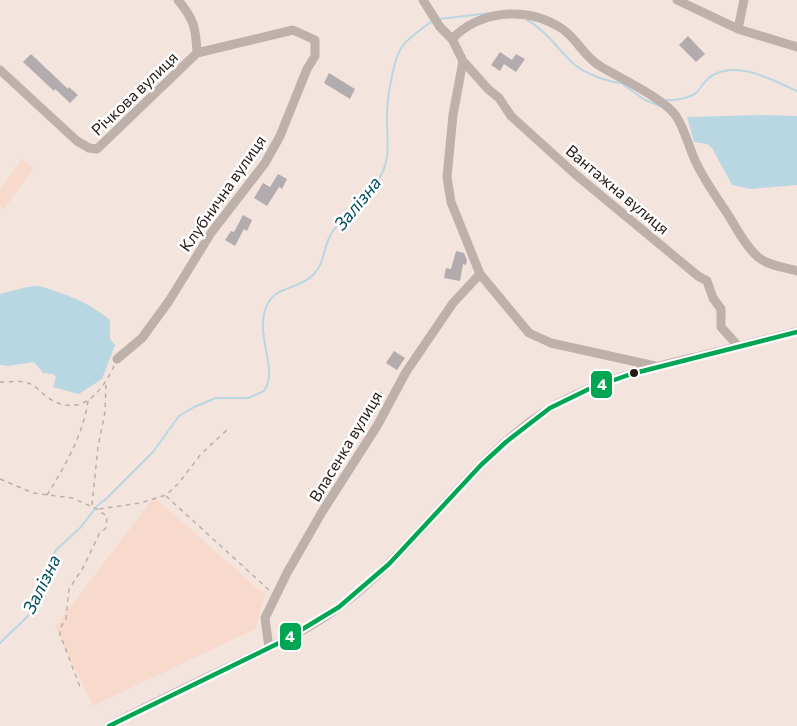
<svg xmlns="http://www.w3.org/2000/svg" width="797" height="726" font-family="Commissioner,sans-serif">
	<style>
		.built { fill: #f8dacc }
		.water { fill: #b8d7e3 }
		.lines { fill: none; stroke-linecap: round; stroke-linejoin: round }
		.stream { stroke: #b8d7e3; stroke-width: 2 }
		.building { fill: #b3acaf }
		.path { stroke: #bbafaa; stroke-width: 1.5; stroke-dasharray: 4.5 4.5; stroke-linecap: butt }
		.minor { stroke: #beb0ab; stroke-width: 9 }
		.bus-1-casing { stroke: #fff; stroke-width: 9 }
		.bus-1 { stroke: #00a651; stroke-width: 4.5 }
		.bus-dot { fill: #271a15; stroke: #fff; stroke-width: 2 }
		.labels { text-anchor: middle; dominant-baseline: central; stroke-width: 5; stroke-linejoin: round; paint-order: stroke }
		.street-label { font-size: 16px; fill: #271a15; stroke: #fff }
		.water-label { font-size: 18px; font-style: italic; fill: #024d61; stroke: #fff }
		.line-badge { stroke: #fff; stroke-width: 2 }
		.badge-label { font-size: 16px; text-anchor: middle; font-weight: bold; fill: #fff }
	</style>
	<rect width="100%" height="100%" fill="#f4e4de"/>
	<path class="built" d="M22,159L34,168L4,209L0,206V189Z
		M154,497L265,595L255,629L93,706L55,627Z"/>
	<path class="water" d="M760,115L797,116V185L751,189L732,185L712,148L707,144L694,142L687,117Z
		M39,286C64,293 90,303 110,320V339L115,345L102,379L79,394L53,387L56,377L53,374L43,373L34,362L8,366L0,365V294L27,287Z"/>
	<g class="lines">
		<path class="stream" d="M439,19L490,13
			M527,20C547,31 558,50 575,65C586,74 608,82 622,83
			M621,83L645,100L660,106
			M666,100C674,101 691,98 697,92C702,87 705,79 713,75C740,61 772,80 797,91
			M0,643L31,613L40,595L46,569L56,550L80,528L98,505L106,499L153,452L179,416L194,407L216,398H248L264,391C280,367 252,335 268,303C277,286 300,289 313,275C324,264 323,251 329,238C335,223 350,216 360,205C369,195 378,183 383,171C390,155 387,139 387,122C386,104 392,66 400,50C404,40 425,27 433,20"/>
	</g>
	<path class="building" d="M688,36L705,54L696,62L679,45Z
		M500,52L512,60L516,54L525,59L516,72L504,64L500,71L491,65Z
		M31,54L68,89L69,87L78,95L70,103L55,89L54,91L23,62Z
		M329,73L355,89L350,99L324,83Z
		M278,174L287,179L282,189L279,187L267,206L254,198L263,183L270,187Z
		M243,215L252,220L247,231L244,229L235,246L225,240L231,231L234,232Z
		M456,251L464,253L467,260L466,265L463,264L460,281L444,278L446,268L451,269Z
		M394,351L405,358L397,370L386,363Z"/>
	<g class="lines">
		<path class="path" d="M0,382C9,382 20,380 28,383C37,386 43,395 50,399C81,418 102,392 114,366
			M0,479L33,493L72,498L95,508L107,516L106,528L99,534L84,566L69,589L66,619L60,628V634L80,687
			M47,495C65,466 83,435 88,401
			M166,496L269,590
			M92,505L98,447L105,412L106,385
			M99,509L140,503L166,495L178,484L201,454L228,429"/>
		<path class="minor" d="M178,0C194,19 196,28 197,53
			M423,0L440,27L452,39L463,61L453,115L447,177L451,202L480,274L529,333L551,343L655,366
			M677,0L738,29L797,47
			M738,29L744,0
			M452,39C480,10 527,6 561,28C576,37 584,57 600,66C619,78 664,98 676,116C684,128 688,144 694,158C702,177 715,195 727,213C736,227 745,246 758,257C768,266 785,267 797,271
			M463,61L488,89L499,98L511,116L575,174L698,276L707,281L713,298L721,309V327L738,346
			M0,70L77,141L89,148L97,149L197,53
			M117,359L142,338L169,301L211,233L265,163L280,136L307,69L315,56V40L293,30L197,53
			M269,648L265,618L287,573L322,512L377,426L406,372L453,303L480,274
			M109,726C155,702 202,680 248,658C279,643 311,628 339,607C409,556 461,473 531,421C580,385 638,371 695,357C729,349 763,340 797,332"/>
		<defs>
			<path id="bus-1" d="M109,726L283,641L339,607L389,564L481,465L506,442L550,408L589,389L631,374L797,332"/>
		</defs>
		<use href="#bus-1" class="bus-1-casing"/>
		<use href="#bus-1" class="bus-1"/>
	</g>
	<circle class="bus-dot" cx="634" cy="373" r="5"/>
	<g class="labels">
		<g class="street-label">
			<text transform="translate(134 93) rotate(-44)">Річкова вулиця</text>
			<text transform="translate(618 189) rotate(40)">Вантажна вулиця</text>
			<text transform="translate(222 193) rotate(-55)">Клубнична вулиця</text>
			<text transform="translate(345 446) rotate(-59)">Власенка вулиця</text>
		</g>
		<g class="water-label">
			<text transform="translate(357 203) rotate(-51)">Залізна</text>
			<text transform="translate(41 584) rotate(-64)">Залізна</text>
		</g>
	</g>
	<g class="line-badge">
		<rect x="590" y="370" width="23" height="29" rx="6" fill="#00a651"/>
		<rect x="279" y="622" width="23" height="29" rx="6" fill="#00a651"/>
	</g>
	<g class="badge-label">
		<text x="602" y="390">4</text>
		<text x="290" y="642">4</text>
	</g>
</svg>
